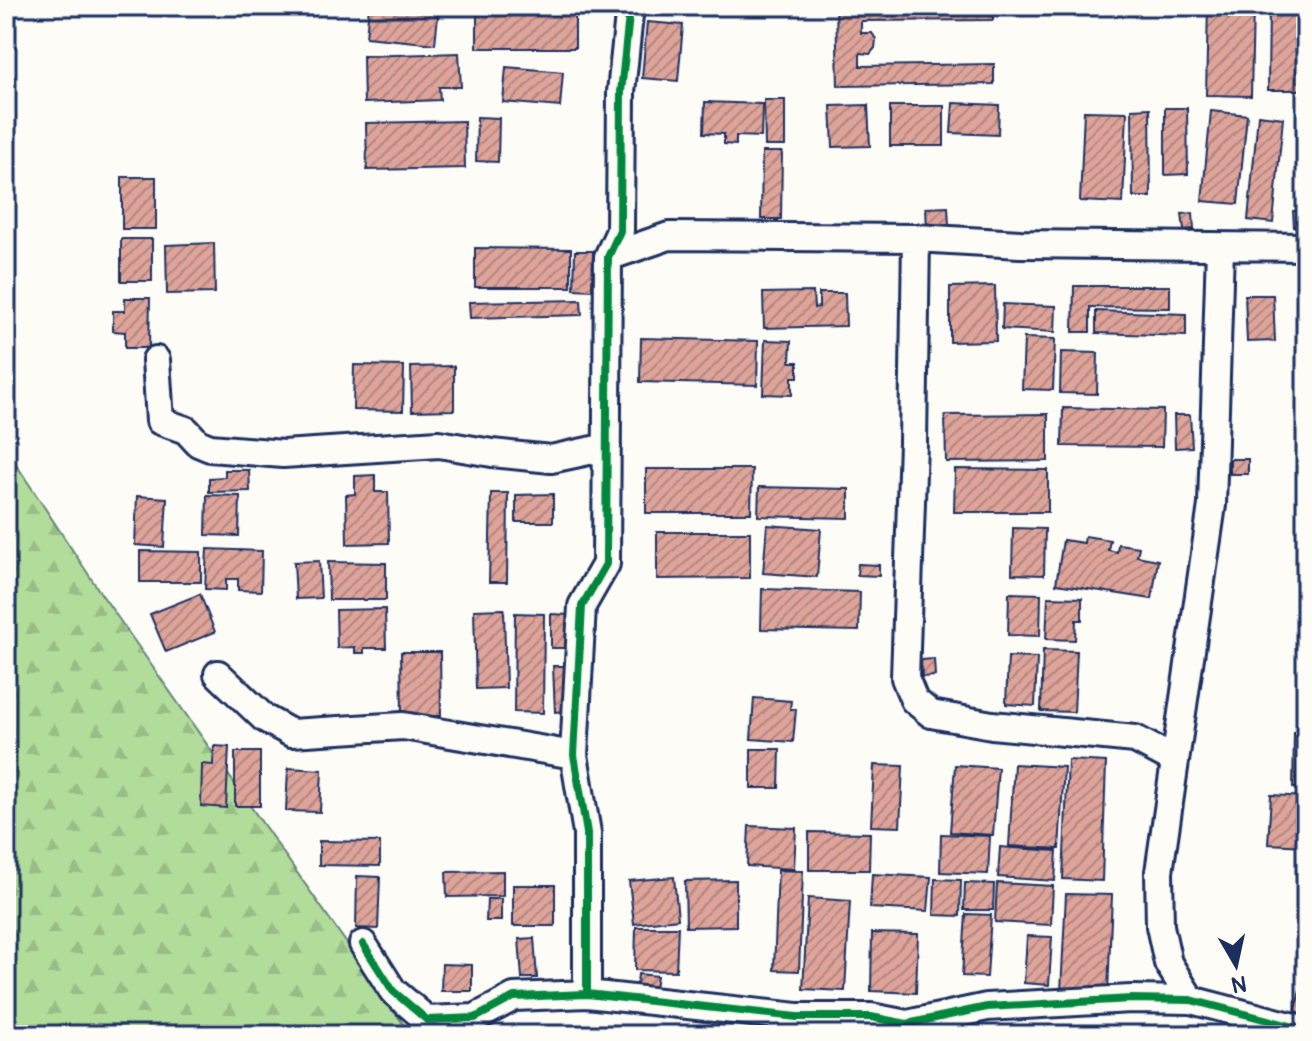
<svg xmlns="http://www.w3.org/2000/svg" width="1312" height="1041" font-family="Pangolin,sans-serif">
	<style>
		.forest { fill: url(#forest-firs); stroke: #66867c; stroke-width: 2 }
		.building { fill: url(#building-hatch); stroke: #1b2f5e; stroke-width: 2 }
		.lines { fill: none; stroke-linecap: round; stroke-linejoin: round }
		.minor-casing { stroke: #1b2f5e; stroke-width: 32 }
		.minor { stroke: #fdfcf7; stroke-width: 26 }
		.cycleway-casing { stroke: #fdfcf7; stroke-width: 13 }
		.cycleway { stroke: #00873e; stroke-width: 8 }
	</style>
	<defs>
		<pattern id="forest-firs" width="22" height="20" patternUnits="userSpaceOnUse" patternTransform="scale(2)"><rect width="22" height="20" fill="#b2dc99"/><path d="M5 1l3.5 6h-7zM16 11l3.5 6h-7z" fill="#98bd86"/></pattern>
		<pattern id="building-hatch" width="6" height="6" patternUnits="userSpaceOnUse" patternTransform="scale(2)"><rect width="6" height="6" fill="#dea49a"/><path d="M-1 1l2-2M0 6l6-6M5 7l2-2" fill="none" stroke="#b38681"/></pattern>
	</defs>
	<rect width="100%" height="100%" fill="#fdfcf7"/>
	<filter id="ink" filterUnits="userSpaceOnUse"><feTurbulence type="fractalNoise" baseFrequency=".0125" numOctaves="2"/><feDisplacementMap in="SourceGraphic" scale="16" xChannelSelector="R" yChannelSelector="G"/><feConvolveMatrix kernelMatrix="1 2 1 2 8 2 1 2 1" color-interpolation-filters="sRGB"/></filter>
	<g filter="url(#ink)">
		<path class="forest" d="M6,449L100,592L411,1035H6Z"/>
		<path class="building" d="M369,6H439L435,44L366,37Z
			M836,6H993V20L861,21V33H872L876,39L875,48L870,54L860,53V66L994,64V84L838,86Z
			M1208,6H1253L1251,96L1206,95Z
			M1269,6H1306V90H1268Z
			M477,14H575V48H477Z
			M647,22L683,25L678,81L642,78Z
			M459,53L461,87H439L440,100L364,103L363,56Z
			M506,67L563,72L560,107L503,102Z
			M764,100H785V146H765Z
			M705,102L762,104L761,137L736,136V145L724,144V134L704,133Z
			M953,103L999,105L998,135L951,133Z
			M868,105L870,146L833,147L831,106Z
			M890,106H944V146H890Z
			M1150,108L1151,197H1133L1132,109Z
			M1165,108H1187L1188,174L1165,175Z
			M1084,111L1127,112L1123,203L1080,201Z
			M1211,111L1247,115L1238,204L1202,201Z
			M1258,115L1283,118L1273,223L1248,220Z
			M477,117L499,118L498,162L476,161Z
			M464,121L465,168L367,170L366,123Z
			M762,152H782L781,219H761Z
			M122,177H156V229H122Z
			M948,207L949,226L927,228L926,208Z
			M1293,211H1306V227H1294Z
			M1193,213L1194,229L1184,230L1182,214Z
			M121,239H152V281H121Z
			M214,243L215,293L167,294L166,245Z
			M475,248L571,249V287H475Z
			M575,251H593L592,290L574,289Z
			M995,286L996,341L950,342V287Z
			M1074,286H1170V308L1090,307V332H1073Z
			M813,292L814,308L819,307V293H845L846,326L764,328L763,293Z
			M1245,295H1273L1275,341L1247,342Z
			M125,298H150L149,348H125V332L113,331V311H125Z
			M581,300L582,315L470,318L469,302Z
			M1003,304L1056,306L1055,332L1002,329Z
			M1096,311L1186,314V336L1096,333Z
			M641,338L758,341L757,385L640,382Z
			M1024,338L1055,339L1053,390L1022,389Z
			M765,340L791,341L790,362H798V377H792V395L763,394Z
			M1061,352L1098,353L1097,394L1060,393Z
			M354,365L404,366L403,411L353,410Z
			M454,366V410L412,411L411,367Z
			M1063,408L1163,410L1162,447L1062,446Z
			M1048,414V461L946,462L945,415Z
			M1174,415H1190L1192,447L1175,448Z
			M1230,459H1248V474H1230Z
			M646,469H752L751,513H646Z
			M955,469L1048,470V512H954Z
			M225,470H249L250,491L209,492V478L225,477Z
			M375,475V492H388L389,543L347,544L346,495L355,494V476Z
			M759,487L849,489V518L758,516Z
			M491,493H508L507,582H489Z
			M553,494V522H516V495Z
			M207,495L240,496L239,536L206,535Z
			M137,496L167,498L164,547L135,545Z
			M767,525L821,529L817,577L763,573Z
			M1013,528L1045,529L1044,575L1012,574Z
			M657,532H750V578L657,579Z
			M1085,536L1110,540L1108,550L1117,552L1118,544L1139,547L1137,556L1158,560L1152,599L1056,584L1063,540L1084,543Z
			M207,549L262,551L261,591L238,590V579H226V590L205,589Z
			M140,551L201,552V582H140Z
			M319,561L321,598L296,599L294,562Z
			M328,562L386,563V600H329Z
			M858,564L879,565V576L857,575Z
			M762,589L860,592L859,631L761,629Z
			M1009,593L1041,594L1040,636L1008,635Z
			M200,594L215,632L166,652L150,614Z
			M1048,597L1082,598V620H1076L1075,640L1046,639Z
			M385,609L386,648H364V653H355V647L337,648L336,610Z
			M504,609L506,688L476,689L474,610Z
			M515,613L544,614L543,713L514,712Z
			M551,614L570,615L569,648H551Z
			M1043,650L1077,651L1074,712L1041,711Z
			M401,652H440L441,716H424V721L402,713Z
			M1008,657L1037,658L1035,706L1006,704Z
			M934,659L935,676L922,677L921,660Z
			M553,666H568L569,711L555,712Z
			M1304,667H1306V709H1299Z
			M754,698L791,701L790,709H796L793,742L751,739Z
			M1294,732H1306V788H1293Z
			M214,746L229,747L226,808L201,806L202,764L213,765Z
			M751,749H780L779,788H751Z
			M235,752H260V806H235Z
			M1068,760L1106,762L1102,881L1063,879Z
			M1014,764L1064,767L1059,849L1009,846Z
			M874,765L903,766L900,827L871,826Z
			M955,765L998,768L993,835L950,832Z
			M288,768L322,770L320,812L286,811Z
			M1271,795L1306,797V846L1268,844Z
			M749,826L796,828L794,869L747,866Z
			M809,832L870,833L869,870H809Z
			M941,834L990,836L988,874L940,872Z
			M319,841L380,842V866L319,865Z
			M1000,847L1057,851L1055,881L998,877Z
			M778,870L803,871L799,971L774,970Z
			M503,871V896L447,897L446,872Z
			M872,874L931,877L928,911L870,908Z
			M357,876L380,877L378,929L356,928Z
			M674,877L678,919L634,924L629,881Z
			M935,879L961,880L960,916L934,915Z
			M736,880V926L686,927L685,881Z
			M965,883L994,884L993,910H964Z
			M997,883L1053,886L1051,925L995,922Z
			M513,885H555V926H513Z
			M1066,894L1112,895L1108,993L1061,991Z
			M808,898L850,901L845,991L803,989Z
			M487,899H501V921H486Z
			M966,914L991,915L987,977L962,976Z
			M636,927H678L676,971L635,970Z
			M872,933L918,934L916,993L871,991Z
			M1027,936L1052,937L1049,985L1024,983Z
			M534,938L537,978H522L519,939Z
			M442,964L472,965V991H441Z
			M1304,970H1306V1020L1294,1018Z
			M638,974L657,976L654,994L636,992Z"/>
		<g class="lines">
			<defs>
				<path id="minor" d="M916,238L913,443L905,678L914,700L931,714L992,725L1135,739L1175,760
					M608,257L669,236L916,238L1020,244L1306,247
					M156,360L160,421L186,430L198,443L210,448L283,454L439,444L492,453L551,459L607,447
					M218,674L264,718L291,733L403,726L574,755
					M363,944L393,991L427,1020L475,1018L514,997L587,994L797,1017H871L907,1024L987,1007L1131,999L1191,1000L1306,1030
					M587,994V833L574,755L582,606L606,564L608,257L620,231L621,92L630,6
					M1191,1000L1168,963L1160,926L1159,872L1212,505L1220,248"/>
			</defs>
			<use href="#minor" class="minor-casing"/>
			<use href="#minor" class="minor"/>
			<defs>
				<path id="cycleway" d="M363,944L393,991L427,1020L475,1018L514,997L587,994L797,1017H871L907,1024L987,1007L1131,999L1191,1000L1306,1030
					M587,994V833L574,755L582,606L606,564L608,257L620,231L621,92L630,6"/>
			</defs>
			<use href="#cycleway" class="cycleway-casing"/>
			<use href="#cycleway" class="cycleway"/>
		</g>
	</g>
	<rect width="1312" height="1041" fill="none" stroke="#fdfcf7" stroke-width="32"/>
	<rect x="16" y="16" width="1280" height="1009" fill="none" stroke="#1b2f5e" stroke-width="3" filter="url(#ink)"/>
	<g transform="translate(1236 965) rotate(171)" stroke="#fdfcf7" stroke-width="6" paint-order="stroke">
	<path d="M0-6L14 30L0 20L-14 30Z" fill="#1b2f5e"/>
	<text y="-12" font-size="22" font-weight="bold" text-anchor="middle" fill="#1b2f5e">N</text>
	</g>
</svg>
